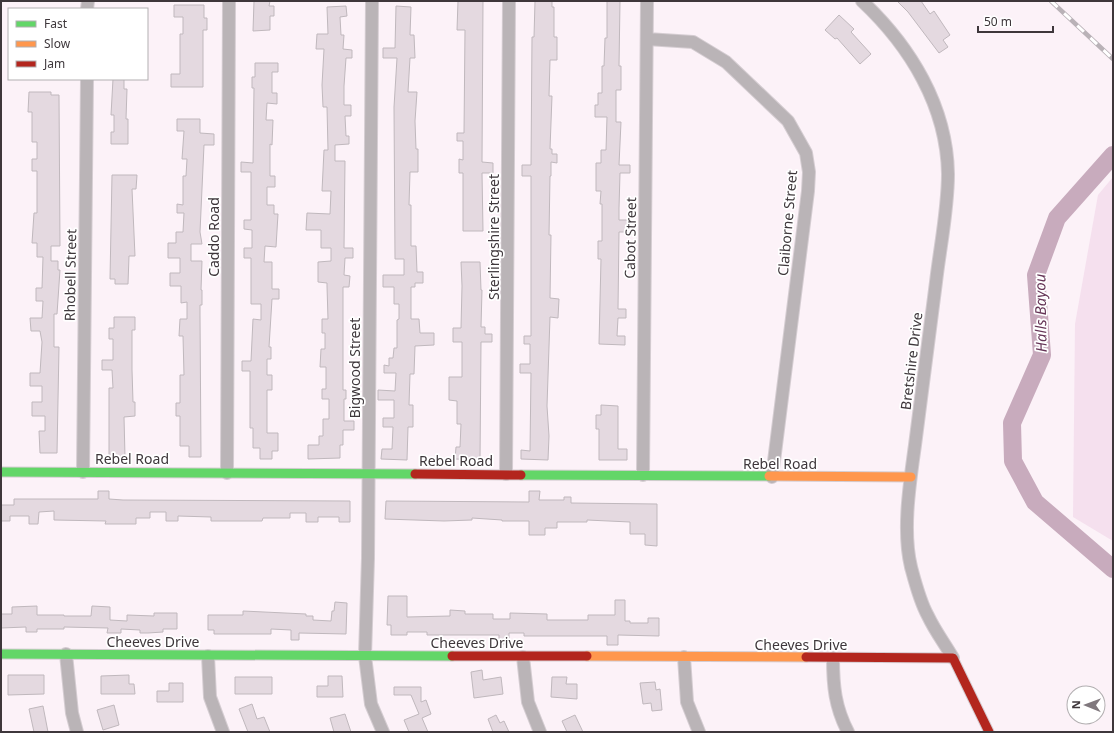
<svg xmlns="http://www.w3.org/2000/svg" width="1114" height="733" font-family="'Noto Sans',sans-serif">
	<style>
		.green { fill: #f5e0ee }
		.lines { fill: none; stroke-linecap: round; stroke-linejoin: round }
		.river { stroke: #c8abbd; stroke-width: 18 }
		.building { fill: #e4d9e0; stroke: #c0b8bd }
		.street-casing { stroke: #d5cdd2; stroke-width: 14 }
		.fast-casing { stroke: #d5cdd2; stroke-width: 11 }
		.slow-casing { stroke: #d5cdd2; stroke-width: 11 }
		.jam-casing { stroke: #d5cdd2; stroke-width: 11 }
		.street { stroke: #bab4b7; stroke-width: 12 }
		.fast { stroke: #63d668; stroke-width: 9 }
		.slow { stroke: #ff974d; stroke-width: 9 }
		.jam { stroke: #b3261e; stroke-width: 9 }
		.rail-casing { stroke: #b9b2b7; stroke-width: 4.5 }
		.rail { stroke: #fff; stroke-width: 3; stroke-dasharray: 9; stroke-linecap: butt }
		.labels { text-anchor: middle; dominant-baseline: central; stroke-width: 3.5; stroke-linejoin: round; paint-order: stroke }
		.street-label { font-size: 14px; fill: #3e373b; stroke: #fff }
		.water-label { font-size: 15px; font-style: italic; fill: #653456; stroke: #fff }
	</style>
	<rect width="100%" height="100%" fill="#fcf2f8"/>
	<path class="green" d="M1113,177V541L1073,517L1075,324L1098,195Z"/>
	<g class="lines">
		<path class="river" d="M1113,155L1057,218L1036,275L1042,355L1012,423L1013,461L1035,502L1113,569"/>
	</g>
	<path class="building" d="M254,1H270L269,6H274V16H270V30L253,31Z
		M458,1H483L482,162L493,163V173H482L483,231H463V173H459V159L463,160V141H457V133H464L465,30H457Z
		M535,1H552V7H554V37H557V60H550L549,96H552L550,149H552V154H557V163L551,162V176H550L549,235H551L550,298L559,299L558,318L550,317L547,406L549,436L548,460L521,459V450L530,451L531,373H520V364H530V344H524V336H531V176H522V165H531L532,37H534Z
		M607,1H620L619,66H621V90H616V122H621L619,165H630V173H620L619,208V220H630V232H619L618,309H626V318H618L617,336H625V345L599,344L601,259H598V241H602V204H600L601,191H596V163H601V150H606L607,117H595V105H598V93H602V66H604L605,38H607Z
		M897,1H921L930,14L934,11L950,35L943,40L948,47L939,53L908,12Z
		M174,5H204V18H207V30H203V87H171V74H180V34H183V17H174Z
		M346,6L347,16L340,17L341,35H344L343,49L352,50V58H346L344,86V105H351V116H345L346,136H349V144L335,145V161H345L344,248H353V258H345L344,275L350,276L349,287H343V390H346V399H344V421H354V430H343V445H340V458L308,459V445H319V436H323V419H329V399H322V389H326V367H320L321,349H325V333H322V319H328L327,286V283L318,282V262L331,261V248H321V230H306L307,213L330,214L331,191H322L324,150H328L327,107H323L322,85L324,49H316L317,34H328L327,7Z
		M396,6L411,7L410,35H414L415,58H410L408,92H417L415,121L416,149H418V172H410L409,205H411V246H416L417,272H423V283H415V287H411V319H419L420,333H434V345L415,346L414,374H410L409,405H413V427H408L407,460L381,459L382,449H392L393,427H383V418H394V400H378V390L395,391L396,373H384V365L389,366V358H393L394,348H397V320L399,319V304H394V287H383V275H404V259H395L394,107L397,58H383V48H395Z
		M839,15L854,29L851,32L871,54L860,64L837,38L835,39L825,30Z
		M255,63H278V72H272V93H277V104L267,103L266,120H273L272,145L270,144V176H275V187H267V205H274V214H278L276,247L265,246L264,262H272V289H279V299H272L269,347H271V359H267V375H272V390H267V433H278V451H272V459H260V448H253V428H250V371H242V361H251L253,319L261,320V304H251V258H244V248H252V230L244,229V220H251V172H241V162L253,163L254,88H252V77H255Z
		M113,79H124V89H127L126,119H128V144H111V132H114V115H111Z
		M29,92H51V95H59L60,246H51V261H58V270H60L57,314H54V347H59L57,453H40L39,431H45V416H32V402H42V386H30V373H40L42,342L40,331H31L30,318H42L43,301H36V288H42L43,257H37V243H32L34,213H37V171H32V159H37V142H32V112H28Z
		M177,119H200V133L214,134V145H204L200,232L202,244H191V261H202L201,290H202V305H200V316L201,457H189V446H180V416H176V403H180V375H184L183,336H179L180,319H187V302L181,303V286H170V273H180V258H168V243H176V232H183L184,213H177V204L183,205V176H186L187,159H182L184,131H177Z
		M112,175H137L136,189H132L135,256H129L128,284H115V279H110Z
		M461,262H480L481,290H482L481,327H485V334H492V342H481L480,460L455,459L456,447H460L461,424H457V401L449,400V377H462V342H453V328H461L462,286Z
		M114,317H135V330H132V370L133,402H135V416L124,417L125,457H109V388H113L112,370H102V360H113V339H109V328H114Z
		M601,405L618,406V449H627V460H599V429H596V415H601Z
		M98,491H109V499L123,500L350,501V522H339V517H318V522H306V513H290V518H263L262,521H211V517L178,516V521H166V512H150V518H136V524H105L106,521L54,520V511L39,512L38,524H29V516H10V521H1V505H14V499H98Z
		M529,491H540L539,500H564V497H571V503L657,504V546L645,545V534H630V522L587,520V522H557V528H545V535H529V521H502V520L472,518V520L444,521L385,519L386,501L529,502Z
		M388,596H407V617L450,616V610L465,611V614H493V619H510V613L547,614V620H588V615H615V600H625V621H630V623H648V618H659V636L618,635V645H607V636H524V633H509V644H499V635H427V632H407V635H391V625H387Z
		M335,602L347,603L346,634L299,633V640H291V630L271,629V634H214V630H208V615H243V611L306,614V616H313V620L331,621L332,611H334Z
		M37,606V615H64V616H91L92,606L110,607V620L127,621V615L154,616V613H177V629H163V632L148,633H140V630L121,629V633H107L108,628L64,627V629H37V632H26V627L1,628V614H12V607Z
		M482,670L483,680L501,677L503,694L474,698L471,672Z
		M8,675H44V694L8,695Z
		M129,675V684H134L135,694H101V676Z
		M328,676H342L343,697H317V686H328Z
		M235,677H272V694H235Z
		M552,677H567L566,684H577V699L551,697Z
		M655,682L656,690L660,689L662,710L652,711L651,703L643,704L640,683Z
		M169,683H183V702H157V691H169Z
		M394,687H421V702L426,700L431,714L422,718L428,732H409L404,720L419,714L411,695H394Z
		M252,704L257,719L264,717L270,732H248L239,709Z
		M114,705L119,725L103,730L97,710Z
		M43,706L48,732H34L29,709Z
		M345,714L351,732H334L330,718Z
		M496,715L500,723L504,721L509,732H493L488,719Z
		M575,715L583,732H567L562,721Z"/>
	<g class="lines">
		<defs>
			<path id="street" d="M372,1L368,558L365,656L371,704L383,732
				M862,1C910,46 947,106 948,174C948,210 940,247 936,282C929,336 922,391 915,445C910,482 902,530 911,567C915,582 920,602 928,616C935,631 945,644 953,658
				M87,9L88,1
				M647,39L693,42L726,62L788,121L806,153L809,172L808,191L772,477
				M83,472L87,79
				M227,473L229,1
				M506,474L509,1
				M643,475L647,1
				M66,654L72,713L77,732
				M208,656L210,697L223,732
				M523,657L528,702L540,732
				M684,657L687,702L699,732
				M833,658C833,686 835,707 848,732"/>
			<path id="fast" d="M1,472L415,474
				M521,475L769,476
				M1,654L452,656"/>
			<path id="slow" d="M769,476L911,477
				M587,656L806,657"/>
			<path id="jam" d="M415,474L521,475
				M452,656H587
				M806,657L953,658L989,732"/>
		</defs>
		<use href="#street" class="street-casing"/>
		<use href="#fast" class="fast-casing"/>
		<use href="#slow" class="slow-casing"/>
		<use href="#jam" class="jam-casing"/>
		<use href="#street" class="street"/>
		<use href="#fast" class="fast"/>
		<use href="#slow" class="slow"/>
		<use href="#jam" class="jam"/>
		<defs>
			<path id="rail" d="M1051,1L1113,59"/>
		</defs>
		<use href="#rail" class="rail-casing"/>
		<use href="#rail" class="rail"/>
	</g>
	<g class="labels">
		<g class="street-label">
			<text transform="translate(787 223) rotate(-85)">Claiborne Street</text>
			<text transform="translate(213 237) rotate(-90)">Caddo Road</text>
			<text transform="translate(493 237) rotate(-90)">Sterlingshire Street</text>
			<text transform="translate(630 238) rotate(-89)">Cabot Street</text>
			<text transform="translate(70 275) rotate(-89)">Rhobell Street</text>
			<text transform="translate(911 361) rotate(-83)">Bretshire Drive</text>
			<text transform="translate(354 368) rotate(-90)">Bigwood Street</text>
			<text x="132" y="458">Rebel Road</text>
			<text x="456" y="460">Rebel Road</text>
			<text x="780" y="463">Rebel Road</text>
			<text x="153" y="641">Cheeves Drive</text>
			<text x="477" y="642">Cheeves Drive</text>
			<text x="801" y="644">Cheeves Drive</text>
		</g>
		<g class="water-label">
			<text transform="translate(1040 313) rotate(-91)">Halls Bayou</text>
		</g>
	</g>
	<rect width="1114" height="733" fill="none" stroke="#3e373b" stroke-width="4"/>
	<rect x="8" y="8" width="140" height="72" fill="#ffffff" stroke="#b2afb1"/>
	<rect x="16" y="21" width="20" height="6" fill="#63d668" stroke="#b2afb1"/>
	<text x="44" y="28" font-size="12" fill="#3e373b">Fast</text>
	<rect x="16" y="41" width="20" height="6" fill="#ff974d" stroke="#b2afb1"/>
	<text x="44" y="48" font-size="12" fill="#3e373b">Slow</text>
	<rect x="16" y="61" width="20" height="6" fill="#b3261e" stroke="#b2afb1"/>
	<text x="44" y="68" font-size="12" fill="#3e373b">Jam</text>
	<g transform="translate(1086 705) rotate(271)"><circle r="19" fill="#ffffff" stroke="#b2afb1"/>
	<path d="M0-3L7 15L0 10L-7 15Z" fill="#80787d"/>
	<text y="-6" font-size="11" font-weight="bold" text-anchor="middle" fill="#3e373b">N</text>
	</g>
	<path d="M978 26v6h75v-6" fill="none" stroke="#3e373b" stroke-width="2"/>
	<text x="984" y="26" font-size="12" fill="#3e373b" stroke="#ffffff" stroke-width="3" paint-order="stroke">50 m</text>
</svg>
